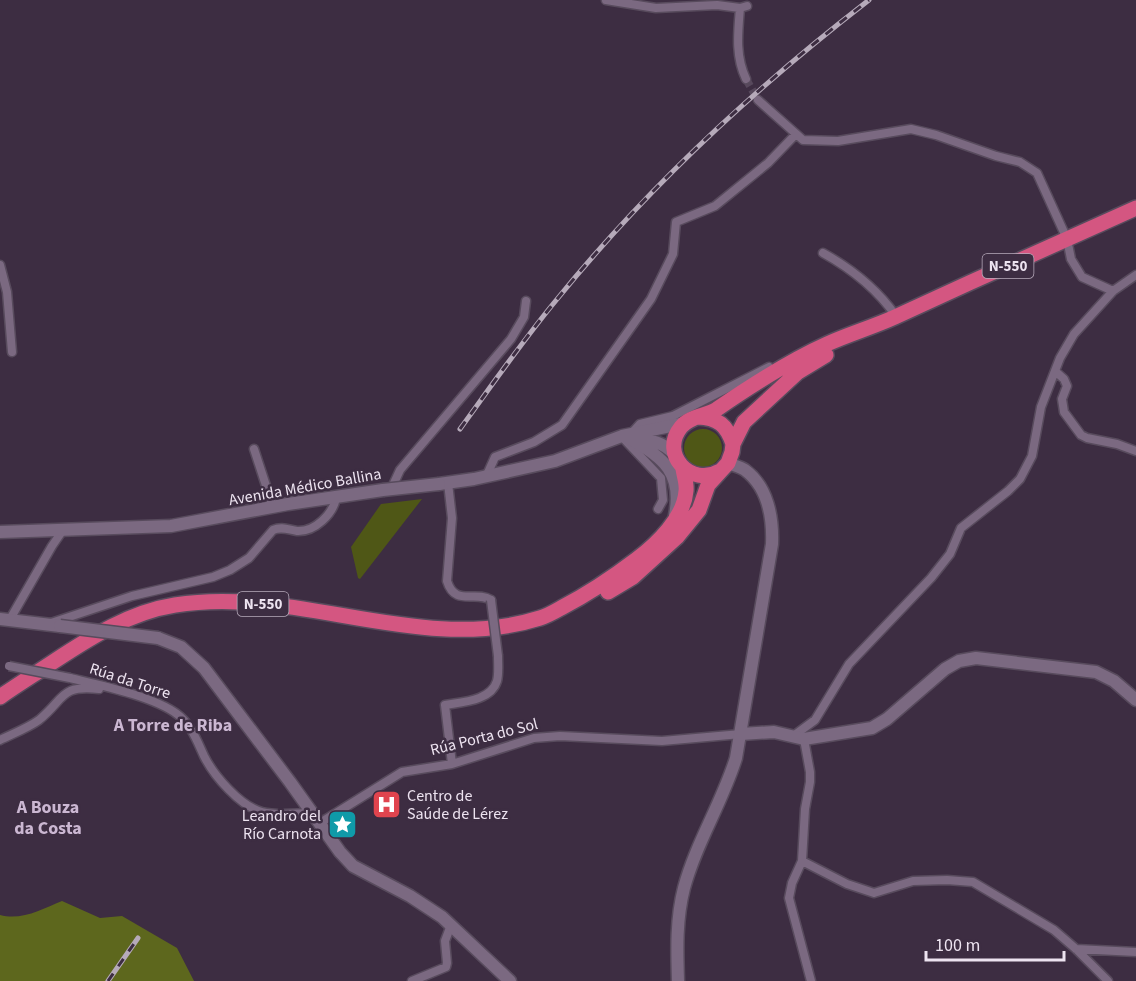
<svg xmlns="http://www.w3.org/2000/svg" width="1136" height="981" font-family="'Source Sans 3',sans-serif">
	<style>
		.green { fill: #4f5716 }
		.forest { fill: #5d671d }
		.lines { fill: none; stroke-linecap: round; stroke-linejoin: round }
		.street-tunnel { stroke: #57485c; stroke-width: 8; stroke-dasharray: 8 4; stroke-linecap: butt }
		.street-casing { stroke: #584b5d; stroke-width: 11 }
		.secondary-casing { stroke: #584b5d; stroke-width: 15 }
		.highway-casing { stroke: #584b5d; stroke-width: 18 }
		.street { stroke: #7b6981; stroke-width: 8 }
		.secondary { stroke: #7b6981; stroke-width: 12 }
		.highway { stroke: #d45681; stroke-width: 15 }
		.rail-casing { stroke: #b6aaba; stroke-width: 5 }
		.rail { stroke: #3d2d42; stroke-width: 3; stroke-dasharray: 9; stroke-linecap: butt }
		.street-bridge-casing { stroke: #584b5d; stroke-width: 11; stroke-linecap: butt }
		.secondary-bridge-casing { stroke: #584b5d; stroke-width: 15; stroke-linecap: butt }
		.street-bridge { stroke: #7b6981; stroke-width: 8 }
		.secondary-bridge { stroke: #7b6981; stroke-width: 12 }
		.labels { text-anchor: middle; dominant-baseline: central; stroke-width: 5; stroke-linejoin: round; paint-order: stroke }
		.shield { fill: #3d2d42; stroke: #b8acbc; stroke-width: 1.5 }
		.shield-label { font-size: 15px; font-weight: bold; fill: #ede3f0 }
		.street-label { font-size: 16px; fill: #ede3f0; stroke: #3d2d42 }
		.poi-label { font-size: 16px; fill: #ede3f0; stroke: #3d2d42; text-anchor: start }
		.neighbourhood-label { font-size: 18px; font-weight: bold; fill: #cbb7d2; stroke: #3d2d42 }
	</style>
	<rect width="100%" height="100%" fill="#3d2d42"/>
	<path class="green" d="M684 448a19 19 0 1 1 38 0a19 19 0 1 1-38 0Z
		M422,499L360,579L358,578L351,547L381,504Z"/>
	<path class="forest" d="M62,901L100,918L122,916L177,948L194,981H0V915C22,921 42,909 62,901Z"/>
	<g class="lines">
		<path class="street-tunnel" d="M746,79L758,100"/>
		<defs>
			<path id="street" d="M606,0L656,8L717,5L740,8L747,6
				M740,8C738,32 735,56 746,79
				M758,100L803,140L838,141L911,129L936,135L996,156L1020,162L1037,173L1067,239L1071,259L1082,277L1113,291
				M823,253C852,269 877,289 896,316
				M0,265L7,292L12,352
				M1055,371L1064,379L1067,386L1062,399L1064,412L1081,435L1087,438L1117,444L1136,451
				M631,434L640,424L673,416L769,367
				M624,439L661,478L663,500L658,509
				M254,449L273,507
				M486,477L495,457L534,442L562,425L651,299L673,254L676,222L715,206L768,163L796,134
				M448,483L452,518L447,581C455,607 475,590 491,600
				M394,489V483L400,470L511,339L524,317L526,301
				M9,621L52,546L63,530
				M48,624L132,596L213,577L230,570L249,558L273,530C282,526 289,530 297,531C315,532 333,514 336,498
				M70,678C99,685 153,696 177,714C191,724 197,741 204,756C214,776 240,806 262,812C278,816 296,813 312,813
				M792,737L815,720L849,664L931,578L950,554L961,528L1008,491L1020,479L1032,456L1041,407L1060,358L1074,334L1113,291L1136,275
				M804,739L810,772V782L805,809L802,861L792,883L789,898L811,981
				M0,740C12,734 28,728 39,720C66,698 59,685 99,689
				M452,764L445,705C462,702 491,701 497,681C499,674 498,664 498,656
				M320,823L402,772L452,764L534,738L560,736L662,741L741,734
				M802,861L847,884L874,893L913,881L947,880L973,882L1054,930L1076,949L1108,981
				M1076,949L1136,952
				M412,981L446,967L447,963L445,941L451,925"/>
			<path id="secondary" d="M630,439C664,457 683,474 675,515
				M636,439C651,440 663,442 674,454
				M439,484L474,479L555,461L622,436L685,423
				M0,532L171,526L288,504L383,490
				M0,619L60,626
				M158,638L181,647L204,668L290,782L340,852L353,866L410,896L442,917L510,981
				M741,734L774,732L804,739L872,728L887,719L945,669L959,661L976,658L1096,672L1114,681L1136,700
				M678,981C677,950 676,919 684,888C696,843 722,803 736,758L772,544C773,518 768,487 745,470C741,467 733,465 728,463"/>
			<path id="highway" d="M698,417C718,418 727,425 733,444
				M720,471C691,488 659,454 681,427C690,416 706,416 717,409C752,385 789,361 827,344C849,334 873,327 895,317C975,280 1055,244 1136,208
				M608,592L633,577L677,537L699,510L708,485L728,463L732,452L733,444L744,422L798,372L826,355
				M0,697C17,685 35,674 53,662C91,637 130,612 175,605C297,585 420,656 540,618C547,616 554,612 561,608C588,594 612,578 637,559C657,544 684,518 686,491C687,484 684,476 683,469"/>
		</defs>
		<use href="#street" class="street-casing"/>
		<use href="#secondary" class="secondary-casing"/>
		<use href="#highway" class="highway-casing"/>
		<use href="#street" class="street"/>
		<use href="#secondary" class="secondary"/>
		<use href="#highway" class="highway"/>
		<defs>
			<path id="rail" d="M460,429C492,385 523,340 558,298C649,186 755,88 869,0
				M108,981L138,938"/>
		</defs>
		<use href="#rail" class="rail-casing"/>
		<use href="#rail" class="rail"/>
		<defs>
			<path id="street-bridge" d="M491,600L498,656
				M9,666L70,678"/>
			<path id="secondary-bridge" d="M383,490L439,484
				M60,626L158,638"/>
		</defs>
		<use href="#street-bridge" class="street-bridge-casing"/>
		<use href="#secondary-bridge" class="secondary-bridge-casing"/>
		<use href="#street-bridge" class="street-bridge"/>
		<use href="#secondary-bridge" class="secondary-bridge"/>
	</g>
	<defs>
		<symbol id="hospital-square" viewBox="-11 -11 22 22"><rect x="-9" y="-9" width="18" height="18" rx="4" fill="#e0444e" stroke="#3d2d42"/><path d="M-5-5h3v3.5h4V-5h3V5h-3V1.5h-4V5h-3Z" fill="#fff"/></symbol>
		<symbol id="sight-square" viewBox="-11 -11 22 22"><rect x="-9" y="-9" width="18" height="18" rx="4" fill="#0f9aa8" stroke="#3d2d42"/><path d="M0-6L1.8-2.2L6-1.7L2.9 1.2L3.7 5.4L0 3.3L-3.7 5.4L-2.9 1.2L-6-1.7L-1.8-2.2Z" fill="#fff"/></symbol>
	</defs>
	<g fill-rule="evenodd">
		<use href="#hospital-square" x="370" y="788" width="33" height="33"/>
		<use href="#sight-square" x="326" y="808" width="33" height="33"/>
	</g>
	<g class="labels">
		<g class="shield">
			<rect x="982.5" y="254" width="51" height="24" rx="4.5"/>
			<rect x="237.5" y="592" width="51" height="24" rx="4.5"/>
		</g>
		<g class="shield-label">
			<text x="1008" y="266">N-550</text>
			<text x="263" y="604">N-550</text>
		</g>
		<g class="street-label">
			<text transform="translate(305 487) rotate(-10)">Avenida Médico Ballina</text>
			<text transform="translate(130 681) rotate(18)">Rúa da Torre</text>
			<text transform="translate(484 737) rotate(-14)">Rúa Porta do Sol</text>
		</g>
		<g class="poi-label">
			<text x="407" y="796">Centro de<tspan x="407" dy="18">Saúde de Lérez</tspan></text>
			<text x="321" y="816" text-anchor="end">Leandro del<tspan x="321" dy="18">Río Carnota</tspan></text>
		</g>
		<g class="neighbourhood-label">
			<text x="173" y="725">A Torre de Riba</text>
			<text x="48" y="807">A Bouza<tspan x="48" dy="21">da Costa</tspan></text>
		</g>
	</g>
	<path d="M926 951v9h138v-9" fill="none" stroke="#ede3f0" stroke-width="3"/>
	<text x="935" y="951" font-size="18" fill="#ede3f0" stroke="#3d2d42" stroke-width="4.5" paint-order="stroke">100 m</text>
</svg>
